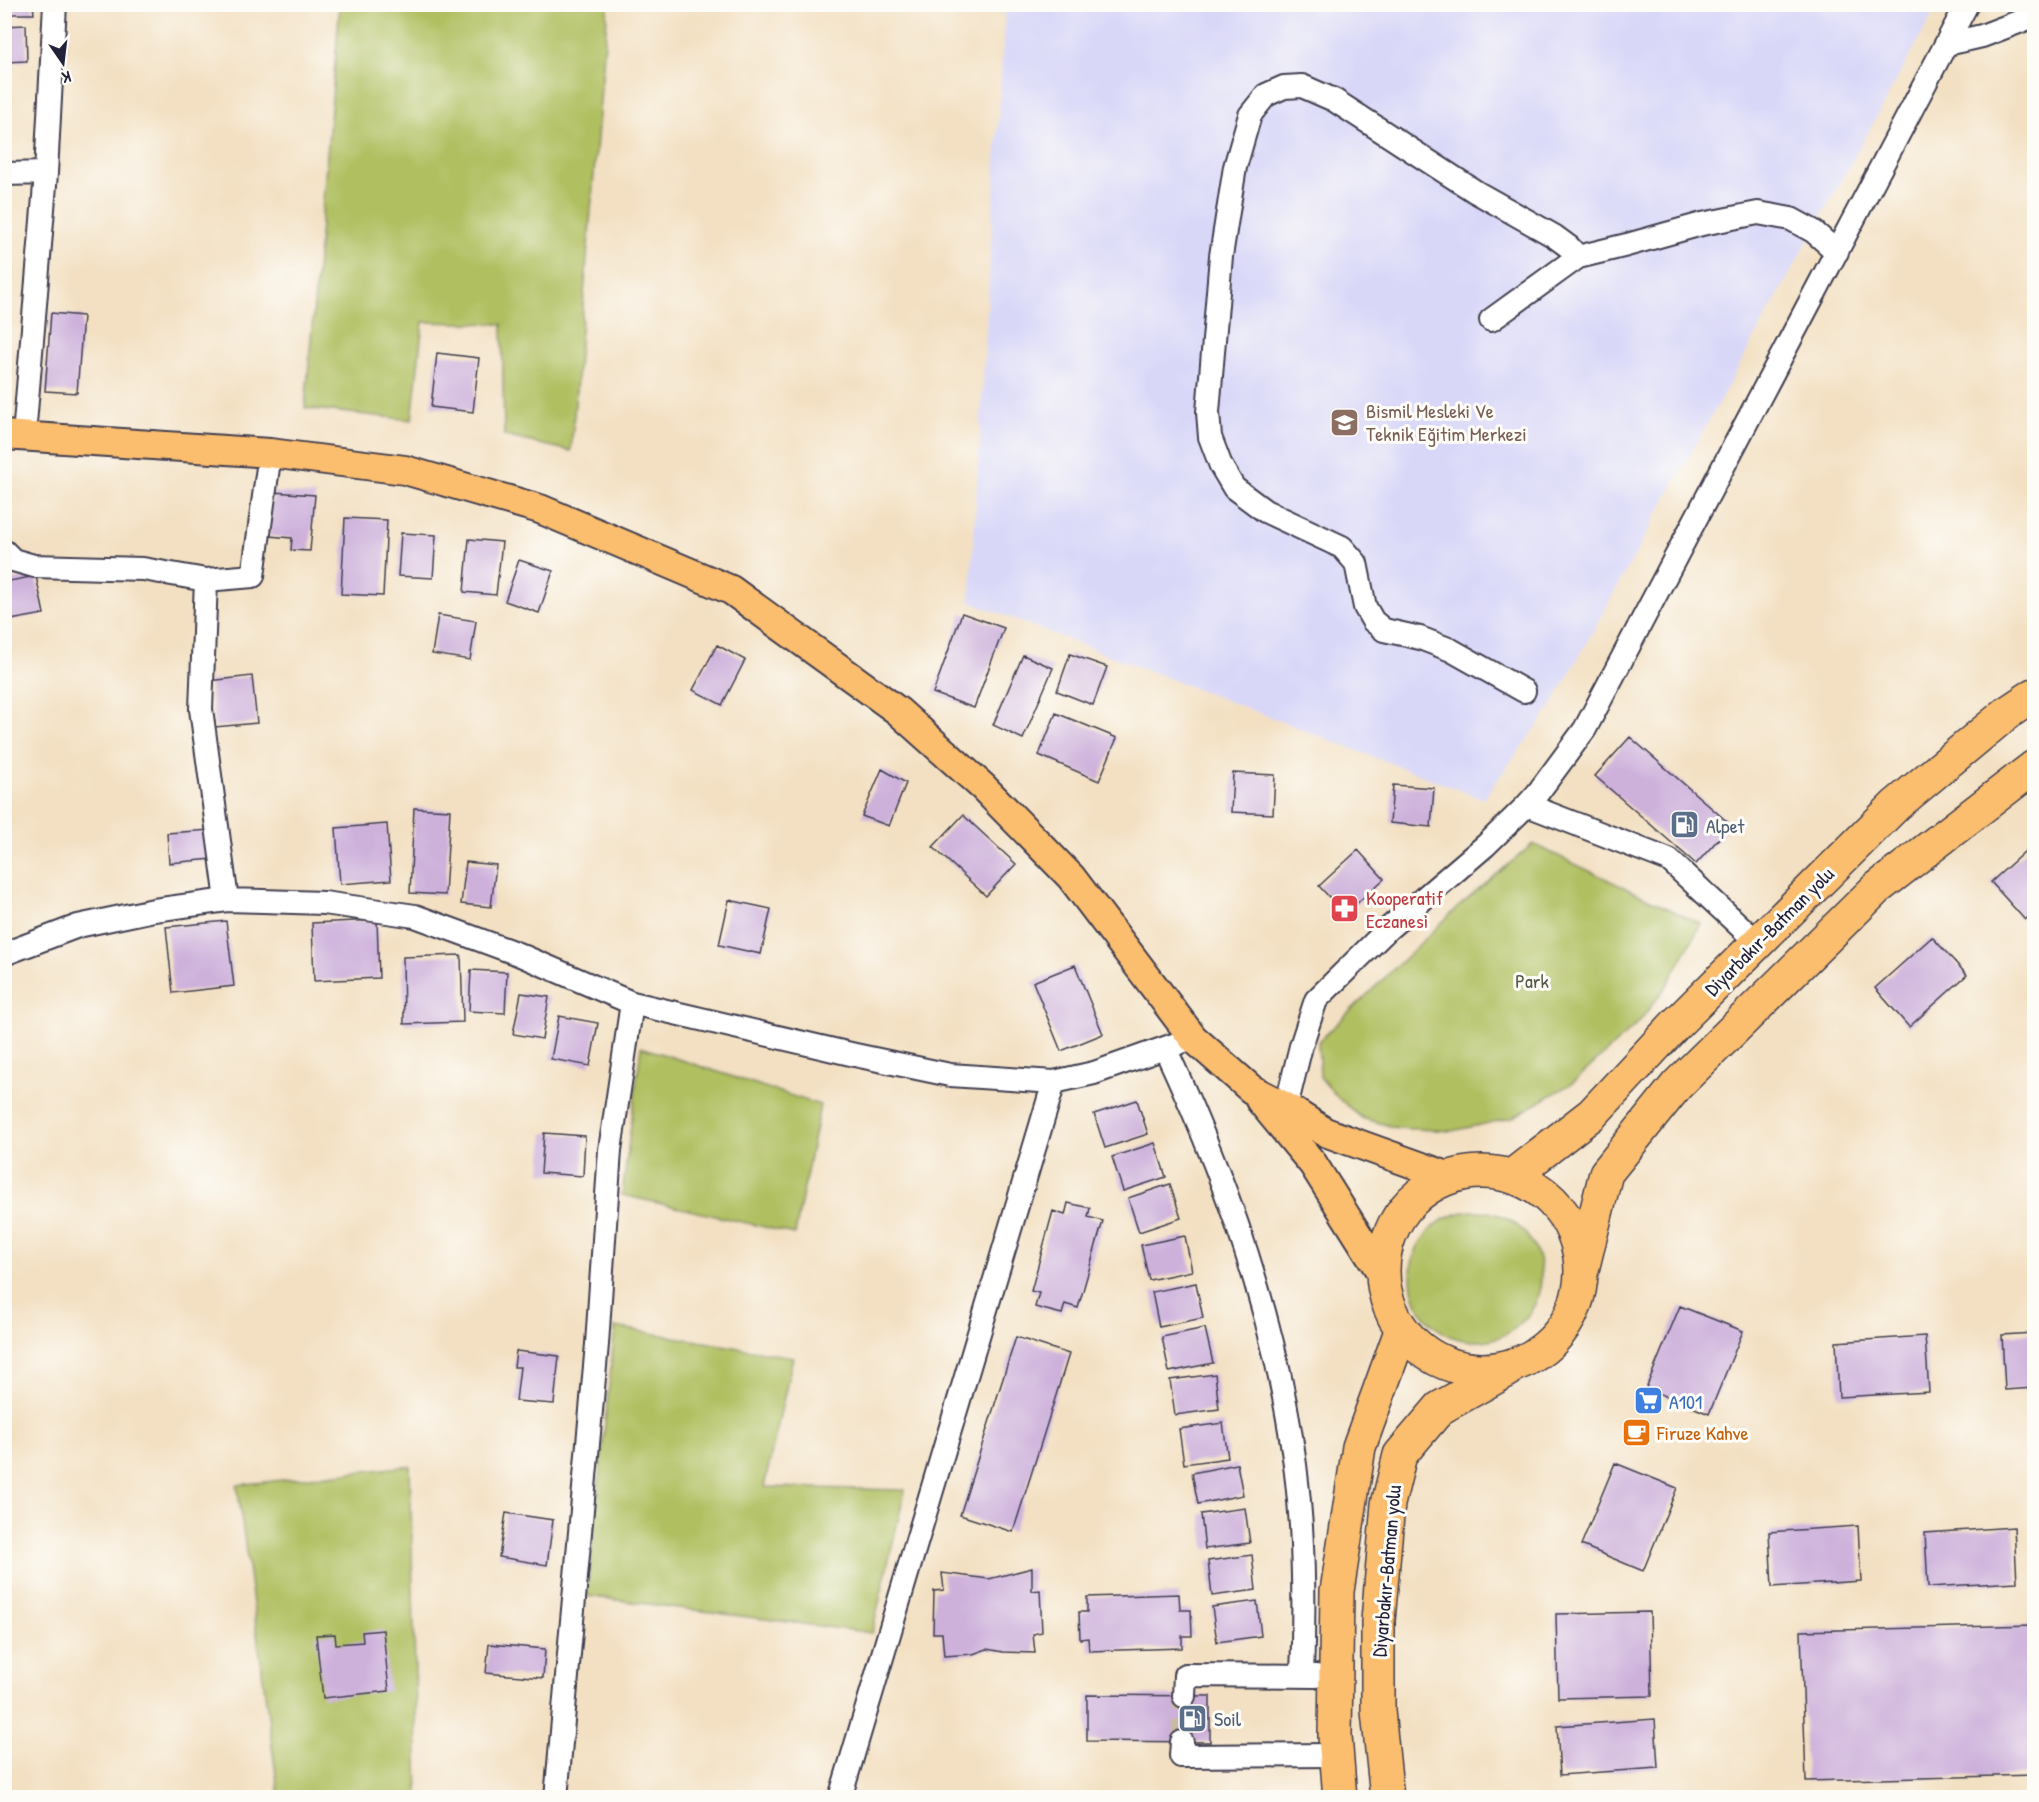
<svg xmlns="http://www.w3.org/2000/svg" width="2039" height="1802" font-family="'Patrick Hand',sans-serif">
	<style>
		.built { fill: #d8d7f8 }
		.green { fill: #b0bf61; stroke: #69704e; stroke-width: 1.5 }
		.building { fill: #cdb1db }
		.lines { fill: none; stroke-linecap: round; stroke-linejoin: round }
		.minor-tunnel { stroke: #c9baa7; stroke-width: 22; stroke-dasharray: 22 11; stroke-linecap: butt }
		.minor-casing { stroke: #413e4f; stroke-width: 26 }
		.major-casing { stroke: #413e4f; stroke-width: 32 }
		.highway-casing { stroke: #413e4f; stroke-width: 36 }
		.minor { stroke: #fff; stroke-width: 22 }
		.major { stroke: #fbbd6e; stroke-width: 28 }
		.highway { stroke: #fbbd6e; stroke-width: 33 }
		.labels { text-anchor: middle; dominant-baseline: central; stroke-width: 6; stroke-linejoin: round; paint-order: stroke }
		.education-label { font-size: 20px; fill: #785e54; stroke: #fdfcf7; text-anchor: start }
		.service-label { font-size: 20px; fill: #4e5e75; stroke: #fdfcf7; text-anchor: start }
		.health-label { font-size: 20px; fill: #be3a42; stroke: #fdfcf7; text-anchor: start }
		.street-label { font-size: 20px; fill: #22223b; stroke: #fdfcf7 }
		.park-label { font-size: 20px; fill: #545948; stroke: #fdfcf7 }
		.shop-label { font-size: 20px; fill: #366cbe; stroke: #fdfcf7; text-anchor: start }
		.food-label { font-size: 20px; fill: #c56008; stroke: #fdfcf7; text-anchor: start }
	</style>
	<rect width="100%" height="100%" fill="#fdfcf7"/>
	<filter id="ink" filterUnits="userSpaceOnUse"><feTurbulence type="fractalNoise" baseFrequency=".0167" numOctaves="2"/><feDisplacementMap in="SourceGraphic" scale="12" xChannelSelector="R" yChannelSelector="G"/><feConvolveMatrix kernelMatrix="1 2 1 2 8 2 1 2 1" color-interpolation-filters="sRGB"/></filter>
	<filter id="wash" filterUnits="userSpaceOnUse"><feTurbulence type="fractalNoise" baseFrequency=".008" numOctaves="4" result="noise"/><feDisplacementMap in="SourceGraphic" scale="24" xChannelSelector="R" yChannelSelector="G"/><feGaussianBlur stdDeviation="1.35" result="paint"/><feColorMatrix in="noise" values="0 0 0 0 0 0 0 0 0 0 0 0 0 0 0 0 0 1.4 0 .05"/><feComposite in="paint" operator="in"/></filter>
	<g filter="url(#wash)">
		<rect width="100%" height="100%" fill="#f3e0c2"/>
		<path class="built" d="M1005,5L1934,4L1938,5L1550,709L1483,799L970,602Z"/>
		<path class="green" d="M340,5H608L571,451L504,436L502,324L423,322L412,420L305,408Z
			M1533,844L1701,924L1667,985L1639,1022L1574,1082L1512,1118L1452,1131L1397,1128L1362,1118L1337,1097L1320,1077L1318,1042L1457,908Z
			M641,1047L820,1105L795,1234L622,1195Z
			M1411 1276a65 65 0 1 1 130 0a65 65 0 1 1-130 0Z
			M615,1327L793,1357L764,1487L905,1490L872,1633L587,1596Z
			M410,1466L418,1797H279L237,1485Z"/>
		<g id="blocks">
			<path class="building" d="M4,4H33L34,14H4Z
				M26,25L27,61L4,62V26Z
				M51,313L83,316L77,393L45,391Z
				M437,353L479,358L473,412L431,407Z
				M273,492L315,495L310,551L291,550L292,538L269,536Z
				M345,518L387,520L383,596L341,594Z
				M401,533L436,535L433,578L398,576Z
				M469,539L502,542L496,595L464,592Z
				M519,560L553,571L539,613L505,601Z
				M36,576L44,614L5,621L4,582Z
				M962,613L1004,628L974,708L933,693Z
				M438,615L476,621L470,660L432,654Z
				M717,645L745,660L722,705L693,690Z
				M1070,654L1107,667L1093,705L1057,691Z
				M1023,655L1053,668L1023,739L993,725Z
				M252,676L257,723L215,727L209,681Z
				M1056,713L1117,738L1099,781L1039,755Z
				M1630,737L1731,825L1696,864L1595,776Z
				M882,769L906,783L889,826L862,816Z
				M1233,773L1275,775L1273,814L1231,812Z
				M1393,785L1434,788L1431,827L1390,823Z
				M414,808L450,810L445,895L410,893Z
				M963,815L1016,864L986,896L933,847Z
				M387,824L391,880L340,884L336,828Z
				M211,830L213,859L169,863L167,833Z
				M2034,843V912L2025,920L1991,882Z
				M1358,850L1384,879L1345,914L1319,886Z
				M466,862L496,865L491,907L461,904Z
				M729,900L771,909L761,954L719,945Z
				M377,920L379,978L314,981L312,923Z
				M226,921L234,986L173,993L166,927Z
				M1932,937L1967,975L1909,1027L1875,988Z
				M461,955L463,1022L404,1024L403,957Z
				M1075,965L1103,1034L1061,1051L1033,982Z
				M471,970L507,972L505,1013L469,1011Z
				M521,993L549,997L542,1039L513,1034Z
				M559,1016L598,1023L590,1066L551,1059Z
				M1137,1100L1148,1134L1105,1148L1094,1114Z
				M544,1133L585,1136L583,1176L541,1173Z
				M1155,1143L1166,1177L1123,1191L1112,1157Z
				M1170,1184L1181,1218L1139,1232L1128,1198Z
				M1068,1203L1090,1208L1088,1217L1103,1221L1078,1308L1065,1304L1062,1314L1035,1307L1039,1293L1031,1291L1053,1211L1065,1215Z
				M1185,1236L1192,1271L1149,1280L1141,1245Z
				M1196,1283L1203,1318L1159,1327L1152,1292Z
				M1680,1306L1743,1331L1709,1414L1646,1388Z
				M1205,1328L1213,1363L1169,1372L1162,1337Z
				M2034,1333V1388L2005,1390L2002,1335Z
				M1925,1336L1929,1392L1839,1397L1836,1342Z
				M1016,1337L1069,1354L1013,1532L960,1515Z
				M516,1351L559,1356L554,1404L516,1401L520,1367H514Z
				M1215,1374L1219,1409L1175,1415L1170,1380Z
				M1223,1423L1228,1458L1184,1464L1179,1429Z
				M1615,1463L1677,1488L1643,1571L1581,1545Z
				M1237,1464L1243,1495L1198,1504L1192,1473Z
				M1245,1508L1250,1543L1205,1549L1201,1514Z
				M506,1513L553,1520L547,1565L499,1557Z
				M1858,1526L1861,1581L1772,1587L1769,1532Z
				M2014,1527L2017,1582L1928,1587L1925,1533Z
				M1252,1555L1256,1590L1212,1596L1208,1561Z
				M1032,1568V1591L1040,1590L1042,1632L1033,1634L1035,1653L1003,1652L987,1649L973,1654L944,1656L942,1633H933L934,1591L944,1590L942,1573L989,1579Z
				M1179,1594L1180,1610H1191L1192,1636H1182V1648L1089,1651L1088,1638L1080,1639L1079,1612H1087V1597Z
				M1257,1601L1261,1636L1217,1642L1212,1607Z
				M1650,1612L1652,1696L1558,1698L1556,1614Z
				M2034,1625V1775L1806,1781L1801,1631Z
				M383,1630L389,1691L323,1698L316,1635L335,1634L336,1644L363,1642L362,1632Z
				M489,1644L545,1649L543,1678L486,1673Z
				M1087,1695L1210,1696V1742L1087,1741Z
				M1655,1719L1658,1768L1560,1775L1557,1726Z"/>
		</g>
	</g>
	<g filter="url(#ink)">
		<use href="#blocks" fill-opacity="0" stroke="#413e4f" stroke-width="1.5"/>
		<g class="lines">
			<path class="minor-tunnel" d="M1182,1742L1184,1696"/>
			<defs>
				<path id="minor" d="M1947,44L1982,36L2034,16
					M4,174L46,173
					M1491,320L1578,257L1627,245L1702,224L1758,213L1791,219L1813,231L1837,252
					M24,436L46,173L55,4
					M4,551L13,560L34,566L143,569L206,580L253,576L270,453
					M206,580L201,709L227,900
					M1524,691L1451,650L1420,638L1384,630L1373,621L1365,607L1356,563L1342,547L1265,511L1234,488L1221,466L1210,437L1208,412L1221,256L1235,167L1250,115L1266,95L1284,87L1302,86L1334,100L1476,192L1554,236L1569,247L1578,257
					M1527,805L1669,860L1758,943
					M4,954L78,926L154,910L227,900L324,903L415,916L518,954L632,1003L855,1055L950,1075L1054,1082L1094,1073L1193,1038
					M1165,1048C1235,1198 1290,1359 1301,1526C1304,1576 1304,1626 1302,1676
					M1293,1122L1286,1107L1301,1046L1316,1000L1389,928L1486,845L1527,805L1537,794L1585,729L1967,4
					M1184,1696L1185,1675L1316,1676
					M1182,1742L1181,1756L1337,1755
					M556,1798L597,1344L610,1150L632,1003
					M840,1798L1054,1082"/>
				<path id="major" d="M4,435L270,453L405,470L540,509L731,590L898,711L983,787L1071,877L1193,1038L1251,1089L1286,1107L1325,1132L1450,1177
					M1260,1100L1313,1164L1381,1272"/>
				<path id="highway" d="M1383 1271a99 99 0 1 1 198 0a99 99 0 1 1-198 0Z
					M1512,1176L1592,1114L1674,1026L1896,805L2007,713L2034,695
					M1582,1270L1606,1173L1677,1085L1876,889L2034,767
					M1340,1798L1335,1736L1337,1591L1359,1447L1401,1331
					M1387,1798L1378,1711V1621L1388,1504L1400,1455L1440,1408L1508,1370"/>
			</defs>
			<use href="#minor" class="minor-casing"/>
			<use href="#major" class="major-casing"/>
			<use href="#highway" class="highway-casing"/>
			<use href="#minor" class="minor"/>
			<use href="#major" class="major"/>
			<use href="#highway" class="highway"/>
		</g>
	</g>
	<defs>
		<symbol id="school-square" viewBox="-11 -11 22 22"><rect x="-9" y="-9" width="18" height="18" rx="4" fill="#8d6e63" stroke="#fdfcf7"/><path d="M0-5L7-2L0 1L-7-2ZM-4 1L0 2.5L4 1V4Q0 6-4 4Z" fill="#fff"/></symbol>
		<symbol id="fuel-square" viewBox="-11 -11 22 22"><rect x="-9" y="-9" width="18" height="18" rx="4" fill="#5c6f8a" stroke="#fdfcf7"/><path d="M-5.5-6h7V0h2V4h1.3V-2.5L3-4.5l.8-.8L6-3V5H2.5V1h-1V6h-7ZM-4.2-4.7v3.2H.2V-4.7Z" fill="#fff"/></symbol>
		<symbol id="pharmacy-square" viewBox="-11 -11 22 22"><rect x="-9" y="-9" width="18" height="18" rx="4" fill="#e0444e" stroke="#fdfcf7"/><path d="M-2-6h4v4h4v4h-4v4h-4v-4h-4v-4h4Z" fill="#fff"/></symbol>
		<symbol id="supermarket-square" viewBox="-11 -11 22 22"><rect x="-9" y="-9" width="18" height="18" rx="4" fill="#3f7fe0" stroke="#fdfcf7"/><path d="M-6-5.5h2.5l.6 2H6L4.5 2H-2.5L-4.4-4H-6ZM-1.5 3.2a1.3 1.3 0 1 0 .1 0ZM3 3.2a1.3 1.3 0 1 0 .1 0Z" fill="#fff"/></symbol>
		<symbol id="cafe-square" viewBox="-11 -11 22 22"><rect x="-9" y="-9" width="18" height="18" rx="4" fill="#e8710a" stroke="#fdfcf7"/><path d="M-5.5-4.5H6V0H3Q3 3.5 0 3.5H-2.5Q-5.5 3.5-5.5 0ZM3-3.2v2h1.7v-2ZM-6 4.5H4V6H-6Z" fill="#fff"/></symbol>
	</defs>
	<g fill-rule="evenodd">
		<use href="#school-square" x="1328" y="406" width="33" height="33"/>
		<use href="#fuel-square" x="1668" y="808" width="33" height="33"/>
		<use href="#pharmacy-square" x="1328" y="892" width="33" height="33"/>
		<use href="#supermarket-square" x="1632" y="1384" width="33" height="33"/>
		<use href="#cafe-square" x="1620" y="1416" width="33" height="33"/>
		<use href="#fuel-square" x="1176" y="1702" width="33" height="33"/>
	</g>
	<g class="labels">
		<g class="education-label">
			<text x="1366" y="410">Bismil Mesleki Ve<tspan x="1366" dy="23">Teknik Eğitim Merkezi</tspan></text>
		</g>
		<g class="service-label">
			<text x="1706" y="825">Alpet</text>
			<text x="1214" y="1718">Soil</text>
		</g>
		<g class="health-label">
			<text x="1366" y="897">Kooperatif<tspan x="1366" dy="23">Eczanesi</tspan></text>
		</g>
		<g class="street-label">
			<text transform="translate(1769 931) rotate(-45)">Diyarbakır-Batman yolu</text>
			<text transform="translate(1386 1571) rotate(-85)">Diyarbakır-Batman yolu</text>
		</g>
		<g class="park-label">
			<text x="1532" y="980">Park</text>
		</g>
		<g class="shop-label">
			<text x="1669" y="1401">A101</text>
		</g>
		<g class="food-label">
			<text x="1657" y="1432">Firuze Kahve</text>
		</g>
	</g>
	<rect width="2039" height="1802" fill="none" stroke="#fdfcf7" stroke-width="24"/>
	<g transform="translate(63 63) rotate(166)" stroke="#fdfcf7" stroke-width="4.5" paint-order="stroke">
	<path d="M0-4.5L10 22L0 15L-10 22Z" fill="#22223b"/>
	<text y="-9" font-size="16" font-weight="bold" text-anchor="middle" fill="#22223b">K</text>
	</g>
</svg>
